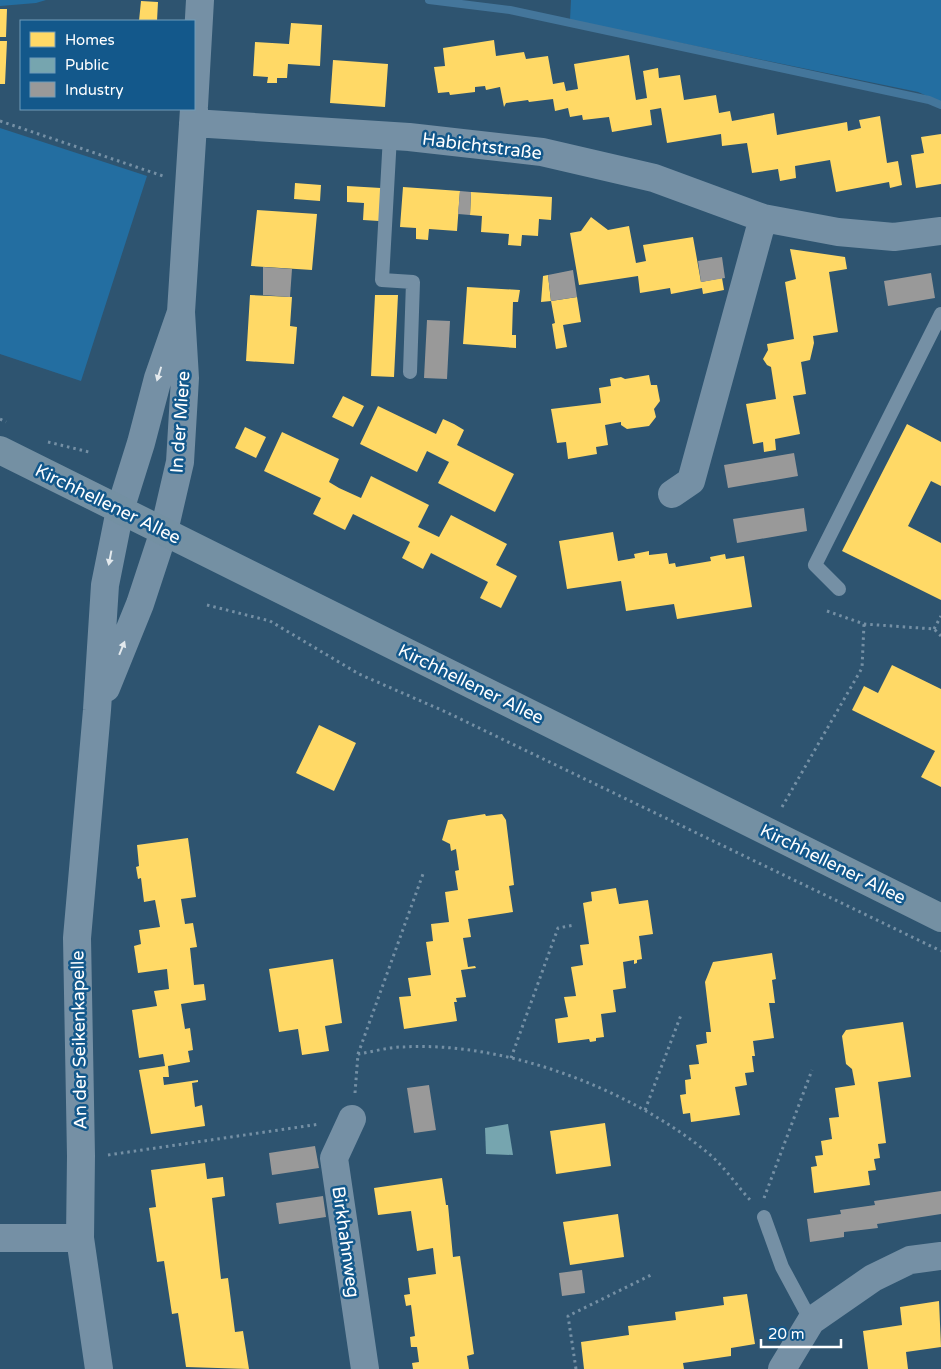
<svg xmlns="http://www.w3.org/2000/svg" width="941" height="1369" font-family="'Varela Round',sans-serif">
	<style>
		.green { fill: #236ea1 }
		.homes { fill: #ffd966 }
		.public { fill: #76a5af }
		.industry { fill: #999 }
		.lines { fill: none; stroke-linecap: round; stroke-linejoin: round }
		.stream { stroke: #44769b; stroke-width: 8 }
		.path { stroke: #7590a5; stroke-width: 3; stroke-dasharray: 2.5 4; stroke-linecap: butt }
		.service { stroke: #7590a5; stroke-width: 14 }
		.minor { stroke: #7590a5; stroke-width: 28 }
		.primary { stroke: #7490a3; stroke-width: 28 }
		.oneway { fill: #e3e9ed }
		.labels { text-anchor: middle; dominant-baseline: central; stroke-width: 5; stroke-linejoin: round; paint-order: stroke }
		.street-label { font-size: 18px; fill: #fff; stroke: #13588b }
	</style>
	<rect width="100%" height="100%" fill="#2e5470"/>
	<path class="green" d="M0,0H46L36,3L0,6Z
		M571,0H941V102L918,92L570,20Z
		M0,128L147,176L81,381L0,354Z"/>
	<path class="homes" d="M141,1L158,2L157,21H139Z
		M0,9H7L6,37H0Z
		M291,23L322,25L320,66L288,64L287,78H277V83H267L268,77L253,76L255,42L289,44Z
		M494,40L496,56L524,52L526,59L548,56L553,84L564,82L566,91L578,89L574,64L629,55L636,100L647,98L643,71L658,68L659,78L680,75L684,100L716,95L719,113L730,111L732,121L774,113L777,135L847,122L848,131L861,128L859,120L880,116L887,163L898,161L902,185L890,188L889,182L836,192L830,160L795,166L796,178L780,181L778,169L752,173L747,143L722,146L721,134L667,143L661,108L650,110L652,125L612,132L609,117L583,120L582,115L570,117L568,108L555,111L553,99L529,102L528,100L506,103L504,107L500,87L486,90L485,86L475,87V92L450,95L449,92L438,93L434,67L445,66L443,48Z
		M0,41H7L5,84H0Z
		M333,60L388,64L385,107L330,103Z
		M941,134V184L916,188L911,155L924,153L921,137Z
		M295,183L321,185L320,201L294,199Z
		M347,186L381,188L379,221L363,220L364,203L347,202Z
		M403,187L460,191L457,231L429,229L428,240L416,239V228L400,227Z
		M471,192L552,197L551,220L539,219L538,236L522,235L521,246L508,245L509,234L481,232L482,216L470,215Z
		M257,210L317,214L312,270L251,266Z
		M591,217L608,230L629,226L636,263L646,261L643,245L693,237L701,282L722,278L724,290L703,294L702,288L671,294L670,288L640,293L638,276L579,285L570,233L581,231Z
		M790,249L845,257L847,269L829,272L838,332L813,336L814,343L810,360L801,362L806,394L793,396L800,434L775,439L776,450L764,452L763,442L753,444L746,404L776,399L771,367L767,365L763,359L768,350L767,344L794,339L785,282L796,279Z
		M548,275L551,301L541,302L543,276Z
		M467,287L520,290L518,302H513L512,335H516V348L463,344Z
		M250,295L292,297L290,326L297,327L294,364L246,361Z
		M375,295H398L394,377L371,376Z
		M577,297L581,322L563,325L567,347L556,349L552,324L555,323L551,301Z
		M649,375L651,385H657L660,401L654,409L656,417L649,426L627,429L621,425V422L605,425L608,445L596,447L597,454L568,459L566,442L557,443L551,409L601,403L599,388L611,386L610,379L621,377L625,379Z
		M343,396L364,406L353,427L332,417Z
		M378,406L436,434L443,419L454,424L464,430L457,445L514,474L495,512L438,483L449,462L427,451L417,472L360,444Z
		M907,424L941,442V486L931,481L908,526L941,543V600L842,551Z
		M245,427L266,437L256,458L235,448Z
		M282,432L339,459L329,482L339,488L361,498L371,476L429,505L418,527L439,537L451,515L507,544L496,565L517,576L501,608L480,598L488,582L431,553L423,569L402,558L410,542L353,514L345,530L313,514L321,498L264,471Z
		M613,532L618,561L635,558L634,554L649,551V555L667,553L669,564L675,563L676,567L711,561L710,557L725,554L726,559L744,556L752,607L677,619L674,604L626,611L621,581L567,589L559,541Z
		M892,665L941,689V787L921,777L935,751L852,710L864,686L878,693Z
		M319,725L356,743L334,791L296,773Z
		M485,814L486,816L502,814L506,820L514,885L509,886L513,912L468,919L471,937L463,938L468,967L475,966L476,968L461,970L466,997L456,998L457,1002H454L457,1021L404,1029L399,997L411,996L408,978L431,975L426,942L433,941L431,924L449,922L445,892L458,890L455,871L459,870L456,849L451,851L450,844L442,840L448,820Z
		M188,838L196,897L181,899L185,924L193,923L197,947L190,948L194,985L204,984L206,1000L181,1004L185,1029L190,1028L193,1050L188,1051L190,1062L168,1066L169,1077H163L164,1085L198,1080V1082L192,1083L195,1107L202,1105L205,1126L151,1134L139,1070L165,1066L163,1054L139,1058L132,1010L157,1006L154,991L169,989L167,969L138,973L134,946L141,944L139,930L160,927L155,900L144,902L141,878L138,879L136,867L139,866L137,845Z
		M616,888L619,904L648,900L653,934L639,936L642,959L637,960V963L634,964V960L623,962L626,988L613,990L616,1012L601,1014L604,1037L596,1038V1041L590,1042L589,1039L558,1043L555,1019L568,1017L564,997L576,996L571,967L583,965L580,945L589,944L583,903L592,901L591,892Z
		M772,953L776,979L772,980L775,1003H769L774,1038L753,1041L755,1056H752L754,1072L745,1073L747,1085L735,1087L740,1115L691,1122L690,1113L683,1114L680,1095L686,1094L685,1080L691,1079L689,1065L699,1064L696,1045L707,1043L706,1032H711L705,982L713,962Z
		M333,959L342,1023L325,1026L329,1051L302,1055L298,1029L279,1032L269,969Z
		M903,1022L911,1077L878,1082L886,1143L878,1144L880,1158L874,1159L876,1170L868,1171L870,1185L814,1193L811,1167L817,1166L815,1156L823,1155L821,1141L832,1139L829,1118L839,1117L835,1088L855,1085L852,1069L846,1064L842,1036L846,1030Z
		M605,1123L611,1166L556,1174L550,1131Z
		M205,1163L207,1179L223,1177L225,1196L212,1198L221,1279L228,1278L235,1332L243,1331L249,1369L186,1367L178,1313L172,1314L164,1261L157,1262L149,1208L156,1207L151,1170Z
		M442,1178L446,1205H448L453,1257L460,1256L474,1354L467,1356L469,1369H413L412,1363L419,1362L417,1347H411L410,1337L415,1336L411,1305L406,1306L404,1295L410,1294L408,1278L436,1274L433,1248L417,1251L411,1211L378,1215L374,1188Z
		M618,1214L624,1257L570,1265L563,1222Z
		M747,1294L755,1344L731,1348V1356L683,1363L684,1369H584L581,1342L629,1335L628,1326L676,1320L675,1312L724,1305L723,1297Z
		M939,1301L941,1347L906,1352L908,1369H868L863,1331L902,1325L900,1307Z"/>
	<path class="public" d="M508,1124L513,1155L486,1154L485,1128Z"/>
	<path class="industry" d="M460,191L471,192L470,215L458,214Z
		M722,257L725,278L701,282L698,261Z
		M263,267L292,269L290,297L263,295Z
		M573,270L577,297L551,301L548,275Z
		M931,273L935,298L888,306L884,281Z
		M427,320L450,321L447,379L424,378Z
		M794,453L798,476L728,488L724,465Z
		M804,508L807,531L737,543L733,519Z
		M429,1085L436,1130L414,1133L407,1088Z
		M315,1146L319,1168L272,1175L269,1153Z
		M941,1191V1214L877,1224L878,1228L844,1232V1237L810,1242L807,1219L841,1214L840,1210L875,1205L874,1201Z
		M323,1196L326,1217L279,1224L276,1203Z
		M582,1270L585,1293L562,1296L559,1273Z"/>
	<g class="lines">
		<path class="stream" d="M429,0L510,10L929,100L941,105"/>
		<path class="path" d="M0,121L163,176
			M0,419L6,422
			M48,442L89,452
			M207,605L270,621L359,674L446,712L941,951
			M827,611L864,624L934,629L941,636
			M934,629L941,616
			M782,807L862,668L864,624
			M358,1054L423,874
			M511,1058L558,928L574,925
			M355,1093L358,1054C372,1052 388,1047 403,1047C505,1041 630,1089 708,1153C724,1166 737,1186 751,1201
			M645,1110L681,1015
			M108,1155L320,1124
			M764,1198L812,1070
			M576,1369L568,1316L651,1275"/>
		<path class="service" d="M390,136L382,280L413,282L410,372
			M839,589L815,565L941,314
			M764,1217L782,1267L811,1321"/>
		<path class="minor" d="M194,106L200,0
			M193,123L409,137L542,152L654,178L763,218L838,232L894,237L941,231
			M672,494L691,481L763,218
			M106,688L140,604L164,531L180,462L185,378L181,312L194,109
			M352,1119L334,1158L365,1369
			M0,1238H80
			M99,1369L80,1238L81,1156L77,938L97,710L105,585L120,510L141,443L158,378L181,312
			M782,1369L811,1321L873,1278L910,1260L941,1256"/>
		<path class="primary" d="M0,450L941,918"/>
	</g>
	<defs><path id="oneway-solid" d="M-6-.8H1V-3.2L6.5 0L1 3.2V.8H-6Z" transform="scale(1.25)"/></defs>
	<g class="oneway">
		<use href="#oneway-solid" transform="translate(159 374) rotate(107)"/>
		<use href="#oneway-solid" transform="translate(110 558) rotate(101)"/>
		<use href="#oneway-solid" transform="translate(122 648) rotate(-68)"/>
	</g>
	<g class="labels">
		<g class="street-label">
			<text transform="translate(482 146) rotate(7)">Habichtstraße</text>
			<text transform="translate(180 422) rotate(-86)">In der Miere</text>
			<text transform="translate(108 504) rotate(26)">Kirchhellener Allee</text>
			<text transform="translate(471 684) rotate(26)">Kirchhellener Allee</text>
			<text transform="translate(833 864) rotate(26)">Kirchhellener Allee</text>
			<text transform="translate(79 1040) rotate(-91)">An der Seikenkapelle</text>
			<text transform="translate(346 1242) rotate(82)">Birkhahnweg</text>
		</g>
	</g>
	<rect x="20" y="20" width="175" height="90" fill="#13588b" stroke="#719bb9"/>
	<rect x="30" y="32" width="25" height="15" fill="#ffd966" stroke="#719bb9"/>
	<text x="65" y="45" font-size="15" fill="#ffffff">Homes</text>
	<rect x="30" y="58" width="25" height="15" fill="#76a5af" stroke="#719bb9"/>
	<text x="65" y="70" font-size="15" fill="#ffffff">Public</text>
	<rect x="30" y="82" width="25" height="15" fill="#999999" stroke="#719bb9"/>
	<text x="65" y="95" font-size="15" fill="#ffffff">Industry</text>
	<path d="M761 1339v8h80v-8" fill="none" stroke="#ffffff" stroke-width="2.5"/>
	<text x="768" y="1339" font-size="15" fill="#ffffff" stroke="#13588b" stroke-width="4" paint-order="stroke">20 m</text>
</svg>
